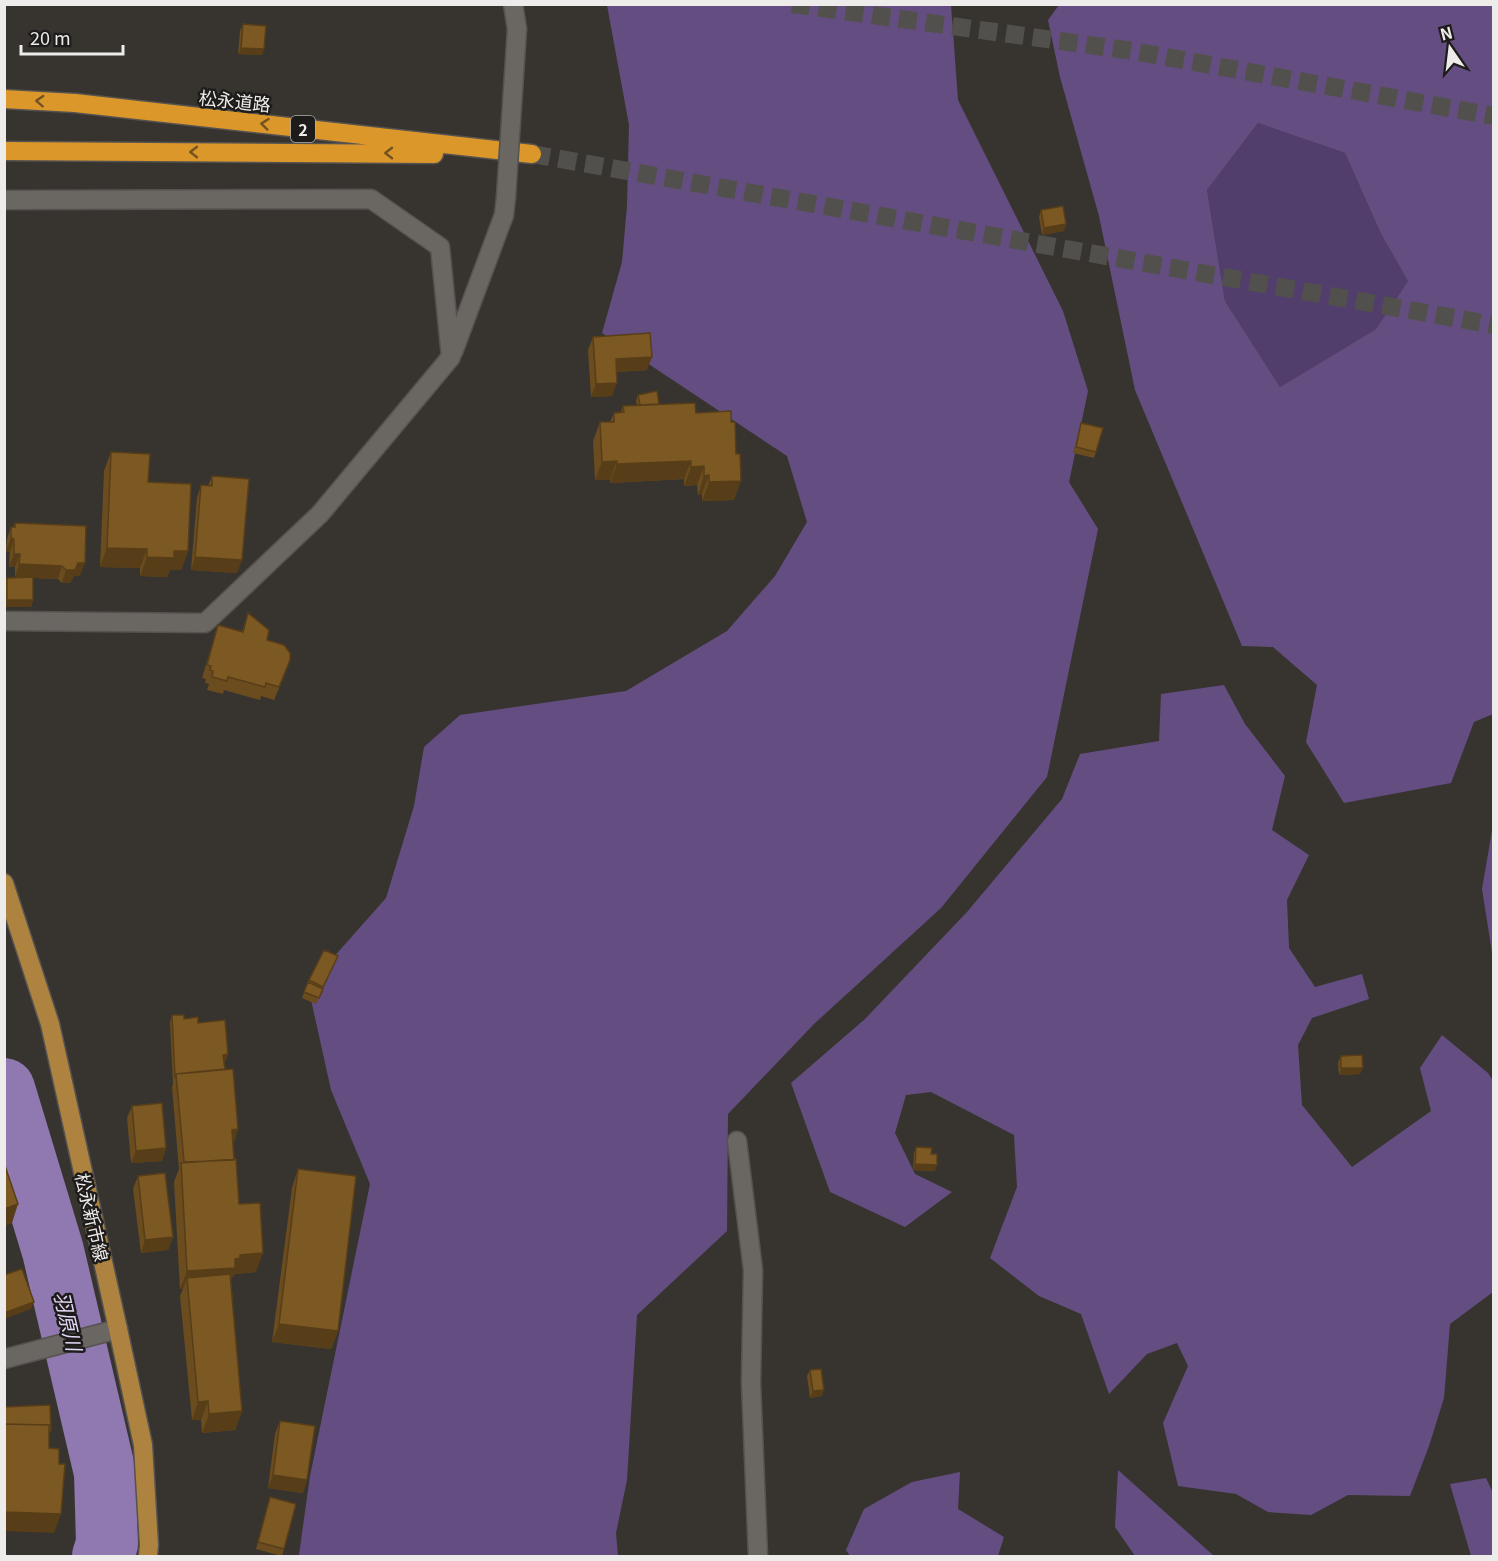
<svg xmlns="http://www.w3.org/2000/svg" width="1498" height="1561" font-family="Georgia,'Noto Sans JP',serif">
	<style>
		.green { fill: #523e6c }
		.forest { fill: #644e81; fill-rule: evenodd }
		.lines { fill: none; stroke-linecap: round; stroke-linejoin: round }
		.river { stroke: #8f79b0; stroke-width: 62 }
		.highway-tunnel { stroke: #52504c; stroke-width: 18; stroke-dasharray: 18 9; stroke-linecap: butt }
		.minor-casing { stroke: #55524f; stroke-width: 21 }
		.major-casing { stroke: #55524f; stroke-width: 21 }
		.highway-casing { stroke: #55524f; stroke-width: 21 }
		.minor { stroke: #6a6662; stroke-width: 18 }
		.major { stroke: #ae8340; stroke-width: 18 }
		.highway { stroke: #db9729; stroke-width: 18 }
		.minor-bridge-casing { stroke: #55524f; stroke-width: 21; stroke-linecap: butt }
		.minor-bridge { stroke: #6a6662; stroke-width: 18 }
		.wall { fill: #6b4c1e }
		.shaded-wall { fill: #573e18 }
		.building { fill: #7c5823; stroke: #573e18; stroke-width: 1.5 }
		.oneway { stroke: #725321 }
		.labels { text-anchor: middle; dominant-baseline: central; stroke-width: 5; stroke-linejoin: round; paint-order: stroke }
		.shield { fill: #1d1c1a; stroke: #afaeac; stroke-width: 1.5 }
		.shield-label { font-size: 16px; font-weight: bold; fill: #eeecea }
		.street-label { font-size: 18px; fill: #eeecea; stroke: #1d1c1a }
		.water-label { font-size: 20px; font-style: italic; fill: #e2d6f6; stroke: #1d1c1a }
	</style>
	<rect width="100%" height="100%" fill="#373430"/>
	<path class="green" d="M1258,123L1345,153L1381,234L1408,281L1376,329L1280,387L1225,301L1207,190Z"/>
	<path class="forest" d="M607,5H951L958,100L1063,311L1088,391L1069,482L1098,529L1047,777L941,908L814,1024L728,1114L727,1231L637,1315L627,1480L616,1533L618,1556H297L299,1555L310,1476L370,1184L331,1090L308,986L386,898L414,806L424,747L460,715L626,691L727,631L775,576L807,522L787,456L602,333L622,262L627,206L629,125Z
		M1059,5H1493V714L1474,722L1451,783L1344,803L1306,742L1317,685L1273,647L1242,646L1135,390L1099,216L1060,77L1048,20ZM1258,123L1345,153L1381,234L1408,281L1376,329L1280,387L1225,301L1207,190Z
		M1224,685L1245,724L1285,776L1272,830L1309,855L1287,900L1289,948L1315,987L1362,974L1369,999L1312,1018L1298,1045L1302,1105L1352,1167L1431,1111L1420,1068L1442,1035L1488,1073L1493,1081V1292L1450,1324L1444,1398L1429,1446L1410,1496L1348,1495L1311,1515L1268,1512L1236,1494L1178,1486L1163,1423L1188,1366L1177,1343L1147,1354L1109,1394L1081,1314L1039,1296L990,1258L1017,1187L1014,1135L931,1092L906,1095L895,1133L915,1174L952,1192L905,1227L830,1192L791,1083L865,1019L967,912L1062,799L1080,754L1159,741L1161,694Z
		M1493,825H1494L1493,959L1482,889Z
		M1118,1470L1214,1556H1135L1115,1527Z
		M960,1472L958,1509L1004,1537L998,1556H850L846,1550L864,1509L912,1482Z
		M1486,1478L1493,1493V1556H1471L1450,1484Z"/>
	<g class="lines">
		<path class="river" d="M4,1089L53,1251L105,1473L107,1544L103,1556"/>
		<path class="highway-tunnel" d="M792,4L1133,51L1494,116
			M532,154L1494,325"/>
		<defs>
			<path id="minor" d="M513,4L517,29
				M4,200L371,199L440,247L451,357L320,514L205,623L4,621
				M453,352L504,215L506,197
				M737,1141L753,1270L751,1383L758,1556
				M4,1359L118,1329"/>
			<path id="major" d="M4,883L50,1024L118,1329L143,1445L149,1545L148,1556"/>
			<path id="highway" d="M4,99L75,103L532,154
				M4,151L434,154"/>
		</defs>
		<use href="#minor" class="minor-casing"/>
		<use href="#major" class="major-casing"/>
		<use href="#highway" class="highway-casing"/>
		<use href="#minor" class="minor"/>
		<use href="#major" class="major"/>
		<use href="#highway" class="highway"/>
		<defs>
			<path id="minor-bridge" d="M506,197L517,29"/>
		</defs>
		<use href="#minor-bridge" class="minor-bridge-casing"/>
		<use href="#minor-bridge" class="minor-bridge"/>
	</g>
	<path class="wall" d="M243,24L264,49L262,55L238,54L240,31Z
		M1041,210L1066,224L1064,231L1042,235L1039,217Z
		M593,337L647,370L616,372L612,396L591,397L588,350Z
		M638,395L659,404L696,413L734,500L702,501V494L698,495L697,485L684,486V479L610,483V480H595L593,441L600,422H610L614,413L621,412L623,406L637,405L636,401Z
		M1081,423L1096,452L1094,458L1073,453Z
		M111,452L148,482L188,551L181,570H170L167,577L140,576V568L100,567L104,471Z
		M212,476L237,573L191,570L197,498L201,485L208,486Z
		M15,523L80,576H74L70,583H62L58,579L33,578V600L31,607H5L4,584L7,578H24L15,577V567H9L10,552L6,551L7,539L11,527H14Z
		M248,613L286,672L274,700L261,696L260,700L224,690L223,694L207,690L209,684L205,683L206,679L202,678L218,625L242,632Z
		M335,963L316,1004L302,998L309,980Z
		M172,1015L198,1023L228,1054L225,1061H224L225,1069L238,1129L234,1142H233L239,1204L256,1272L235,1274L233,1277H232L231,1280L242,1411L235,1430L202,1433L201,1420H192L180,1296L183,1289H180L174,1182L179,1169L172,1087L173,1084L170,1022Z
		M1341,1056L1360,1074L1339,1075L1338,1063Z
		M132,1106L166,1148L162,1161L131,1163L127,1118Z
		M916,1147L931,1154L935,1171L913,1170L914,1153Z
		M298,1169L338,1331L331,1349L272,1342L292,1188Z
		M138,1176L173,1237L168,1250L141,1253L133,1189Z
		M810,1370L822,1396L810,1398L807,1376Z
		M280,1421L307,1480L303,1493L268,1488L275,1434Z
		M270,1497L284,1549L282,1556L256,1549Z"/>
	<path class="shaded-wall" d="M241,48L264,49L262,55L238,54Z
		M1066,224L1064,231L1042,235L1044,228Z
		M652,357L647,370L611,372L616,359Z
		M617,383L612,396L591,397L596,384Z
		M617,461L610,480H595L602,462Z
		M691,461L684,479L610,483L617,464Z
		M704,466L697,485L684,486L691,467Z
		M709,475L702,494L698,495L704,476Z
		M741,481L734,500L702,501L709,482Z
		M11,538L14,539L10,552L6,551Z
		M107,548L147,549L140,568L100,567Z
		M174,551H188L181,570H170L167,577L140,576L147,557Z
		M14,554H20L15,567H9Z
		M195,557L242,560L237,573L191,570Z
		M78,563H85L80,576H74L70,583H62L66,570Z
		M19,564L62,566L58,579L15,577Z
		M7,600H33L31,607H5Z
		M228,1054L225,1061H221L223,1055Z
		M1341,1068H1363L1360,1074L1339,1075Z
		M238,1129L234,1142L227,1143L232,1130Z
		M166,1148L162,1161L131,1163L136,1151Z
		M915,1164L937,1165L935,1171L913,1170Z
		M18,1204L12,1223L4,1226V1209Z
		M173,1237L168,1250L141,1253L145,1240Z
		M263,1253L256,1272L235,1274L233,1277H232L228,1287L187,1278L183,1289H180L187,1271L235,1259L240,1255Z
		M34,1302L31,1309L4,1319V1313Z
		M279,1324L338,1331L331,1349L272,1342Z
		M824,1390L822,1396L810,1398L813,1391Z
		M208,1401L201,1420H192L198,1402Z
		M242,1411L235,1430L202,1433L209,1414Z
		M273,1475L307,1480L303,1493L268,1488Z
		M4,1512L61,1514L54,1533L4,1531Z"/>
	<path class="building" d="M243,24L266,26L264,49L241,48Z
		M1063,206L1066,224L1044,228L1041,210Z
		M650,333L652,357L616,359L617,383L596,384L593,337Z
		M657,391L659,404L640,405L638,395Z
		M695,403L696,413L731,411V422H735L736,454H740L741,481L709,482V475L704,476V466L691,467V461L617,464V461L602,462L600,422H614V413L624,412L623,406Z
		M1081,423L1103,428L1096,452L1076,447Z
		M111,452L150,454L148,482L191,484L188,551H174V558L147,557V549L107,548Z
		M212,476L249,479L242,560L195,557L201,485L212,486Z
		M15,523L86,526L85,563H78L75,570H66L62,566L19,564L20,554H14V539L11,538V527H15Z
		M33,577V600H7V578Z
		M248,613L269,630L267,640L284,645L290,653V660L279,687L266,683L265,687L228,677L227,681L212,677L213,671L210,670L211,666L207,665L218,625L243,632Z
		M324,950L338,956L323,987L309,980Z
		M308,982L323,989L319,998L304,992Z
		M172,1015H184V1019L198,1017V1023L225,1020L228,1054L223,1055L225,1069L176,1074L175,1078Z
		M1362,1055L1363,1068H1341V1056Z
		M233,1069L238,1129L232,1130L234,1160L184,1162L176,1074Z
		M162,1103L166,1148L136,1151L132,1106Z
		M916,1147L932,1148L931,1154H937V1165L915,1164Z
		M236,1159L239,1204L260,1203L263,1253L240,1255V1258L235,1259V1268L187,1271L181,1163Z
		M4,1163L18,1204L4,1209Z
		M298,1169L356,1176L338,1331L279,1324Z
		M165,1173L173,1237L145,1240L138,1176Z
		M22,1269L34,1302L4,1313V1275Z
		M230,1274L242,1411L209,1414L208,1401L198,1402L187,1278Z
		M821,1369L824,1390L813,1391L810,1370Z
		M50,1405L51,1431H49V1425L5,1424L4,1407Z
		M280,1421L315,1426L307,1480L273,1475Z
		M4,1424L49,1425V1448L59,1449V1464H65L61,1514L4,1512Z
		M270,1497L296,1504L284,1549L258,1542Z"/>
	<defs><path id="oneway-chevron" d="M-2-3.5L2.5 0L-2 3.5" fill="none" stroke-width="1.6" stroke-linecap="round" stroke-linejoin="round" transform="scale(1.5)"/></defs>
	<g class="oneway">
		<use href="#oneway-chevron" transform="translate(40 101) rotate(-177)"/>
		<use href="#oneway-chevron" transform="translate(265 124) rotate(-174)"/>
		<use href="#oneway-chevron" transform="translate(194 152) rotate(-180)"/>
		<use href="#oneway-chevron" transform="translate(389 153) rotate(-180)"/>
	</g>
	<g class="labels">
		<rect class="shield" x="291" y="116" width="24" height="26" rx="4.5"/>
		<g class="shield-label">
			<text x="303" y="129">2</text>
		</g>
		<g class="street-label">
			<text transform="translate(235 100) rotate(6)">松永道路</text>
			<text transform="translate(93 1217) rotate(77)">松永新市線</text>
		</g>
		<g class="water-label">
			<text transform="translate(69 1321) rotate(77)">羽原川</text>
		</g>
	</g>
	<rect width="1498" height="1561" fill="none" stroke="#eeecea" stroke-width="12"/>
	<g transform="translate(1450 48) rotate(346)" stroke="#1d1c1a" stroke-width="4.5" paint-order="stroke">
	<path d="M0-4.5L10 22L0 15L-10 22Z" fill="#eeecea"/>
	<text y="-9" font-size="16" font-weight="bold" text-anchor="middle" fill="#eeecea">N</text>
	</g>
	<path d="M21 45v9h102v-9" fill="none" stroke="#eeecea" stroke-width="3"/>
	<text x="30" y="45" font-size="18" fill="#eeecea" stroke="#1d1c1a" stroke-width="4.5" paint-order="stroke">20 m</text>
</svg>
